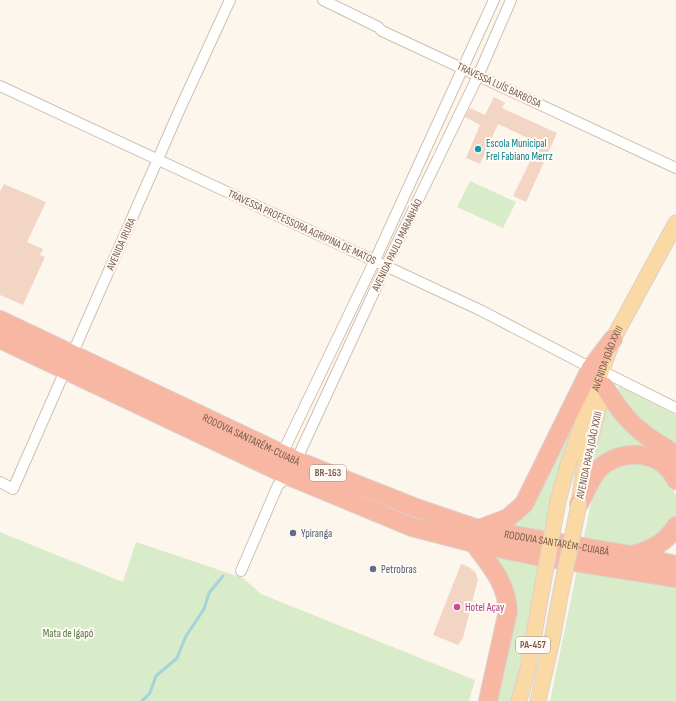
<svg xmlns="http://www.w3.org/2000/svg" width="676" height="701" font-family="'Sofia Sans Condensed',sans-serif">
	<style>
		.green { fill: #d8ecc9 }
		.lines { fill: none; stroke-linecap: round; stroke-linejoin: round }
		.stream { stroke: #a5d3da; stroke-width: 3 }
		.building { fill: #f3d5c3 }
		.street-casing { stroke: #d1beb0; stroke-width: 12 }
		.primary-casing { stroke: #dad1cd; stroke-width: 17 }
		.highway-casing { stroke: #dad1cd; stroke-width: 20 }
		.street { stroke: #fff; stroke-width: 10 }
		.primary { stroke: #fbd9a5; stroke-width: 15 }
		.highway { stroke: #f7b7a3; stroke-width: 18 }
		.primary-bridge-casing { stroke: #dad1cd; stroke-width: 17; stroke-linecap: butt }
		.primary-bridge { stroke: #fbd9a5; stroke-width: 15 }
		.culture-dot { fill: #0f9aa8; stroke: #fffaf3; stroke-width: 1.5 }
		.service-dot { fill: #5c6f8a; stroke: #fffaf3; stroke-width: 1.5 }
		.hotel-dot { fill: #d1479c; stroke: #fffaf3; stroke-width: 1.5 }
		.labels { text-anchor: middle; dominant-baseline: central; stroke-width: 4; stroke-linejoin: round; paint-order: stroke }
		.shield { fill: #fffaf3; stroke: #a28b7f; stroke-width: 1 }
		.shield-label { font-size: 10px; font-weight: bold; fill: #7a5c4d }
		.street-label { font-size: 11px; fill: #7a5c4d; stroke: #fffaf3 }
		.culture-label { font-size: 11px; fill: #0d838f; stroke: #fffaf3; text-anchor: start }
		.service-label { font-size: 11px; fill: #4e5e75; stroke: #fffaf3; text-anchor: start }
		.hotel-label { font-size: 11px; fill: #b23c85; stroke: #fffaf3; text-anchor: start }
		.park-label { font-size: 11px; fill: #537a41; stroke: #fffaf3 }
	</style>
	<rect width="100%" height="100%" fill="#fdf6ec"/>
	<path class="green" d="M470,181L516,202L503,228L457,207Z
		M592,376L564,454L543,533L495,527L509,521Z
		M619,386L676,415V446L647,427L616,394Z
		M607,404L654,452L588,476Z
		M622,460L651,464L672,484L676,496V516L669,528L657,539L632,548L583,541L593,493L598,478Z
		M0,532L123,582L136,542L243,578L261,594L475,680L469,701H0Z
		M480,551L542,563L516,683L511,701H488L508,611Z
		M577,570L676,585V701H550Z"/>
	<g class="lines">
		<path class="stream" d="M142,701L150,693L156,676L177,658L186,636L204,609L209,593L223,576"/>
	</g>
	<path class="building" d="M494,97L505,103L502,108L557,133L526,202L513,196L539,143L498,124L480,164L466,158L480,125L465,117L470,108L485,115Z
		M4,184L46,202L27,242L43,249L40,255L45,257L23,305L0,295V192Z
		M461,564L469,567L475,572L478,579L463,638L458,645L433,635Z"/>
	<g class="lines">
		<defs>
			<path id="street" d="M323,0L378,27L382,31L676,168
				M0,86L482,311L595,370
				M608,374L676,408
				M280,458L375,260L494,0
				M0,482L13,489L179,111L230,0
				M241,571L278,485L289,476L386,266L478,76L511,0"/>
			<g id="primary">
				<path d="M580,495L587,452L600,402"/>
				<path id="s1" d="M558,501L570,458L613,339L676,223"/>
				<path d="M519,701L528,668L542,589"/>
				<path d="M538,701L552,640L561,591"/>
			</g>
			<g id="highway">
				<path id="s2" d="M0,320L295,460L419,509L478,529L630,555L676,565"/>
				<path d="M0,339L289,476L412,527L474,543L537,556L676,578"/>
				<path d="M604,386C615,403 625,419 642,432C652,441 665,447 676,455"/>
				<path d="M579,504C585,493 590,479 599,469C621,447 662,450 676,480"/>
				<path d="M479,529L508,518L524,504L591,368L613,339"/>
				<path d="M474,543C490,566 506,581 508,611L488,701"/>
				<path d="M631,555C650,551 666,543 676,526"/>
			</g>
		</defs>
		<use href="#street" class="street-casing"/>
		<use href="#primary" class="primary-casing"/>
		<use href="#highway" class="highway-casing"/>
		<use href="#street" class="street"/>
		<use href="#primary" class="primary"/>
		<use href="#highway" class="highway"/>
		<defs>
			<path id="primary-bridge" d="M542,589L558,501
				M561,591L579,504"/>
		</defs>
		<use href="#primary-bridge" class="primary-bridge-casing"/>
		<use href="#primary-bridge" class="primary-bridge"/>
	</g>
	<circle class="culture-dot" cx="478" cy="149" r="4"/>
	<g class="service-dot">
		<circle cx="293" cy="533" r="4"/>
		<circle cx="373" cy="569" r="4"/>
	</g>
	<circle class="hotel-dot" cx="457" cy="607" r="4"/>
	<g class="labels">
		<g class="shield">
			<rect x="310" y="465" width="36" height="16" rx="3"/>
			<rect x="516" y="637" width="34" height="16" rx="3"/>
		</g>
		<g class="shield-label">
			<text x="328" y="473">BR-163</text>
			<text x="533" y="645">PA-457</text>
		</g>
		<g class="street-label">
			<text transform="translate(499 85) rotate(25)">TRAVESSA LUÍS BARBOSA</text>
			<text transform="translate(302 227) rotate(25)">TRAVESSA PROFESSORA AGRIPINA DE MATOS</text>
			<text transform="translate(121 244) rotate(-66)">AVENIDA IRURA</text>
			<text transform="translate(397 245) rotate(-64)">AVENIDA PAULO MARANHÃO</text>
			<text stroke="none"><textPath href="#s1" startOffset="151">AVENIDA JOÃO XXIII</textPath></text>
			<text stroke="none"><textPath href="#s2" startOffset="278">RODOVIA SANTARÉM-CUIABÁ</textPath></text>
			<text transform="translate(589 455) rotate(-78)">AVENIDA PAPA JOÃO XXIII</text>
			<text stroke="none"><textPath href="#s2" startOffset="602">RODOVIA SANTARÉM-CUIABÁ</textPath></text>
		</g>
		<g class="culture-label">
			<text x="486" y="143">Escola Municipal<tspan x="486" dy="13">Frei Fabiano Merrz</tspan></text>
		</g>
		<g class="service-label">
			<text x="301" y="533">Ypiranga</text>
			<text x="381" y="569">Petrobras</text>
		</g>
		<g class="hotel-label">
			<text x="465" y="607">Hotel Açay</text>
		</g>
		<g class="park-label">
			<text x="68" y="633">Mata de Igapó</text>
		</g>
	</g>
</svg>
